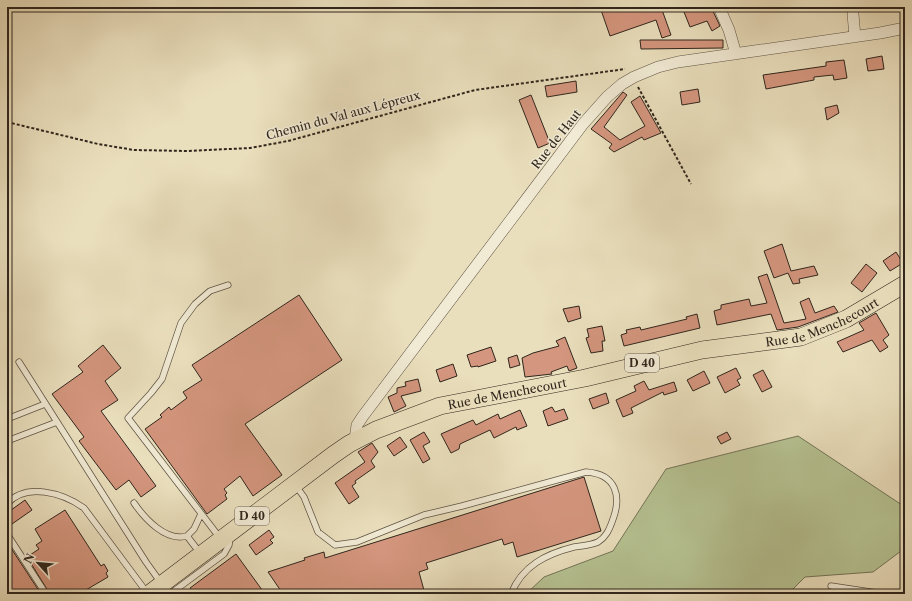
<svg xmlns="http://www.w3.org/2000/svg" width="912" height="601" font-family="'Libre Caslon Text',serif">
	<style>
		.green { fill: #b6c292; stroke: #737458 }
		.building { fill: #d4967e; stroke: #30261d }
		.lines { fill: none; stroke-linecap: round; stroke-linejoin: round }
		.lane-casing { stroke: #5e5445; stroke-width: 7 }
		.street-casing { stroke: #5e5445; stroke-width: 12 }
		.primary-casing { stroke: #30261d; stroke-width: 18 }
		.path { stroke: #30261d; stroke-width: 2; stroke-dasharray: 3 2; stroke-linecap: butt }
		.lane { stroke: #f1ead4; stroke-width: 5.5 }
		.street { stroke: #f1ead4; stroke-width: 11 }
		.primary { stroke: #eadfbd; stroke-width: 17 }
		.labels { text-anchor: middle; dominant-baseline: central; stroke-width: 3; stroke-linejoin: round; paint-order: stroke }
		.shield { fill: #f1ead4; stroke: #6a6154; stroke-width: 1 }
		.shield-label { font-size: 11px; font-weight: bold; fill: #30261d }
		.street-label { font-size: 12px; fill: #30261d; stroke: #f1ead4 }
	</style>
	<rect width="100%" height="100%" fill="#eadfbd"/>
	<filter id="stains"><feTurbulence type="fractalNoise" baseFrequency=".005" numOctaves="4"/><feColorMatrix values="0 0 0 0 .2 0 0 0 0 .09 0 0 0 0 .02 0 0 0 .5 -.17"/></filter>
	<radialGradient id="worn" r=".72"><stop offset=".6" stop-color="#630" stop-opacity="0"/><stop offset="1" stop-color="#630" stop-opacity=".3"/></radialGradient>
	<path class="green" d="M798,436L905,507V548L873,572L805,577L788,594H526L544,577L613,551L666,469Z"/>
	<path class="building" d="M600,7H661L671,35L662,38L656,20L610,36Z
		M682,7H711L720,26L712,31L707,21L690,27Z
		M640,40H723V48L641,49Z
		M882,56L884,69L868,71L866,59Z
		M844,60L847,78L834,80L833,75L814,77V80L766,89L763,75L826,66V62Z
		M576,81L577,92L547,97L545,86Z
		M698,89L700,102L682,105L680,92Z
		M623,92L627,95L604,127L620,140L645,126L631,102L640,96L661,133L644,140L642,137L614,152L609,148L612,144L591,129Z
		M531,95L550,143L538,148L519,100Z
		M837,105L839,113L827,120L825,108Z
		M782,244L791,271L814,266L818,275L799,279L800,283L793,284L788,273L774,278L764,251Z
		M896,252L903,263L890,271L883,261Z
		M866,264L877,273L862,292L851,283Z
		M767,274L784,323L806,319L800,302L809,298L815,313L834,306L838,312L798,327L777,330L771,314L717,325L714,311L721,309V305L749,299L751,306L767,303L758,277Z
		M299,295L342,360L245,424L282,475L253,496L240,476L224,489L227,493L225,495L227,499L207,514L145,429L162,417L160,415L169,407L171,410L187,398L183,392L202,380L192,365Z
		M579,306L581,318L568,322L563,309Z
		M876,313L889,335L883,340L888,347L880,352L872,340L843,352L837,342L864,330L859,323Z
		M697,314L700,328L624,346L621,335L627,333L626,330L640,327L641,330L687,319L686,317Z
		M602,326L605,341H602L603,351L591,353L586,338L589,337L587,329Z
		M565,337L577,368L569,371L567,366L551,372L552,374L525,377L522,358L533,353L559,346L556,341Z
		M103,345L121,368L105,381L118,400L101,411L156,486L141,497L129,480L116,490L79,441L84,437L52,394L83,372L78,366Z
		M491,347L496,361L478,367V366L471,367L467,355Z
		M517,355L520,365L510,368L508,358Z
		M453,364L457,376L440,382L436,370Z
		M736,368L741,378L737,380L740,385L725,393L717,377Z
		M763,370L772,387L762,392L753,375Z
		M704,371L710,383L693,391L687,380Z
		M418,379L421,391L401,396L406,406L394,412L388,397L397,393V388L406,386L405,382Z
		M644,381L649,390L674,382L677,391L664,395L663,392L631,408L633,413L623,417L616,400L636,391L634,386Z
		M606,393L609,403L593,409L589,399Z
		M552,407L555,412L564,409L568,419L548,426L543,411Z
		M520,410L527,426L517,430L516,427L494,438L490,430L460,444L459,449L451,453L441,434L473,420L476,425L498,414L500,419Z
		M424,432L430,442L423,446L430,459L423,463L410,440Z
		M727,432L731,439L721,444L717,437Z
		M400,437L407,447L394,456L387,446Z
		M372,443L378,452L371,461L375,467L355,481L356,483L352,486L359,497L349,504L335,483L365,462L358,452Z
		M584,477L601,531L517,557L513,542L504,545L502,539L426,563L428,569L419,572L425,594H283L268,572L305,560L304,558L324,552L325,558Z
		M25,500L32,510L12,524L7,517V513Z
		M65,510L101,566L104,564L108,571L106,573L108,577L79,594H50L27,557L39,549L36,545L42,541L35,529Z
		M269,530L274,537L270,540L273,543L256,555L249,545Z
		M7,542L41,594H7Z
		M236,554L265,594H194L190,588Z"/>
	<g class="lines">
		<defs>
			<path id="lane" d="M19,362L146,562L169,594
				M7,419L45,404
				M7,441L57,422
				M296,486L304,497L318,532L335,545L357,542L424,515L462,506L586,472C617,474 622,497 612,522C609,530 606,537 598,542C592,545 581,546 574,547C546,554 522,566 511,594
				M134,503C145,519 166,542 187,536
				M7,504C26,482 63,493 84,508L148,594
				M7,534L46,594
				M220,538L128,418L151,393L162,379L181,323L195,304L210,291L228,285
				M200,553L187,536L194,529L201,514
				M831,586L884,594
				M170,594L224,554L229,545L230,537
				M902,594L905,592"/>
			<path id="street" d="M719,7L729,30L736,54
				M853,14L855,37
				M355,440L357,425L363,416L583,124L607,97L622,84L634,77L658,67L678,62L880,33L905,28"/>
			<g id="primary">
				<path id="s1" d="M149,594L333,455L349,444L376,430L440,406L585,378L702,350L801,337L846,319L905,284"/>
			</g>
		</defs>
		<use href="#lane" class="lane-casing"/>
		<use href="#street" class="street-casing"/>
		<use href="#primary" class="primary-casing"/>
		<path class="path" d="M638,87L691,184
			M7,122L98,144L134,150L188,151L250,148L288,141L475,90L625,69"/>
		<use href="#lane" class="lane"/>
		<use href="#street" class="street"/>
		<use href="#primary" class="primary"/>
	</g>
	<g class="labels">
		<g class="shield">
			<rect x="625" y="354" width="34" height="18" rx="3"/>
			<rect x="235" y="507" width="34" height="18" rx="3"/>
		</g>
		<g class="shield-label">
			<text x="642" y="363">D 40</text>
			<text x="252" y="516">D 40</text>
		</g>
		<g class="street-label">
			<text transform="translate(343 115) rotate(-15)">Chemin du Val aux Lépreux</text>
			<text transform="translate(556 139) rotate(-52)">Rue de Haut</text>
			<text stroke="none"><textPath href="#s1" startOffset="741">Rue de Menchecourt</textPath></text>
			<text stroke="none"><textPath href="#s1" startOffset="417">Rue de Menchecourt</textPath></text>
		</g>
	</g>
	<rect width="912" height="601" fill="none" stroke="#eadfbd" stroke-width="24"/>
	<rect x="8" y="8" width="896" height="585" fill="none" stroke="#30261d" stroke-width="2"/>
	<rect x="12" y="12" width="888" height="577" fill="none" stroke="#30261d"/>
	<g transform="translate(38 563) rotate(297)" stroke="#f1ead4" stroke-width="3" paint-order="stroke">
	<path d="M0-3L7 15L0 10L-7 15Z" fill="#30261d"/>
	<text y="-6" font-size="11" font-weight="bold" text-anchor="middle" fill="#30261d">N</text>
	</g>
	<rect width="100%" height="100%" filter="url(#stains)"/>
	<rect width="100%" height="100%" fill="url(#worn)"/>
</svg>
